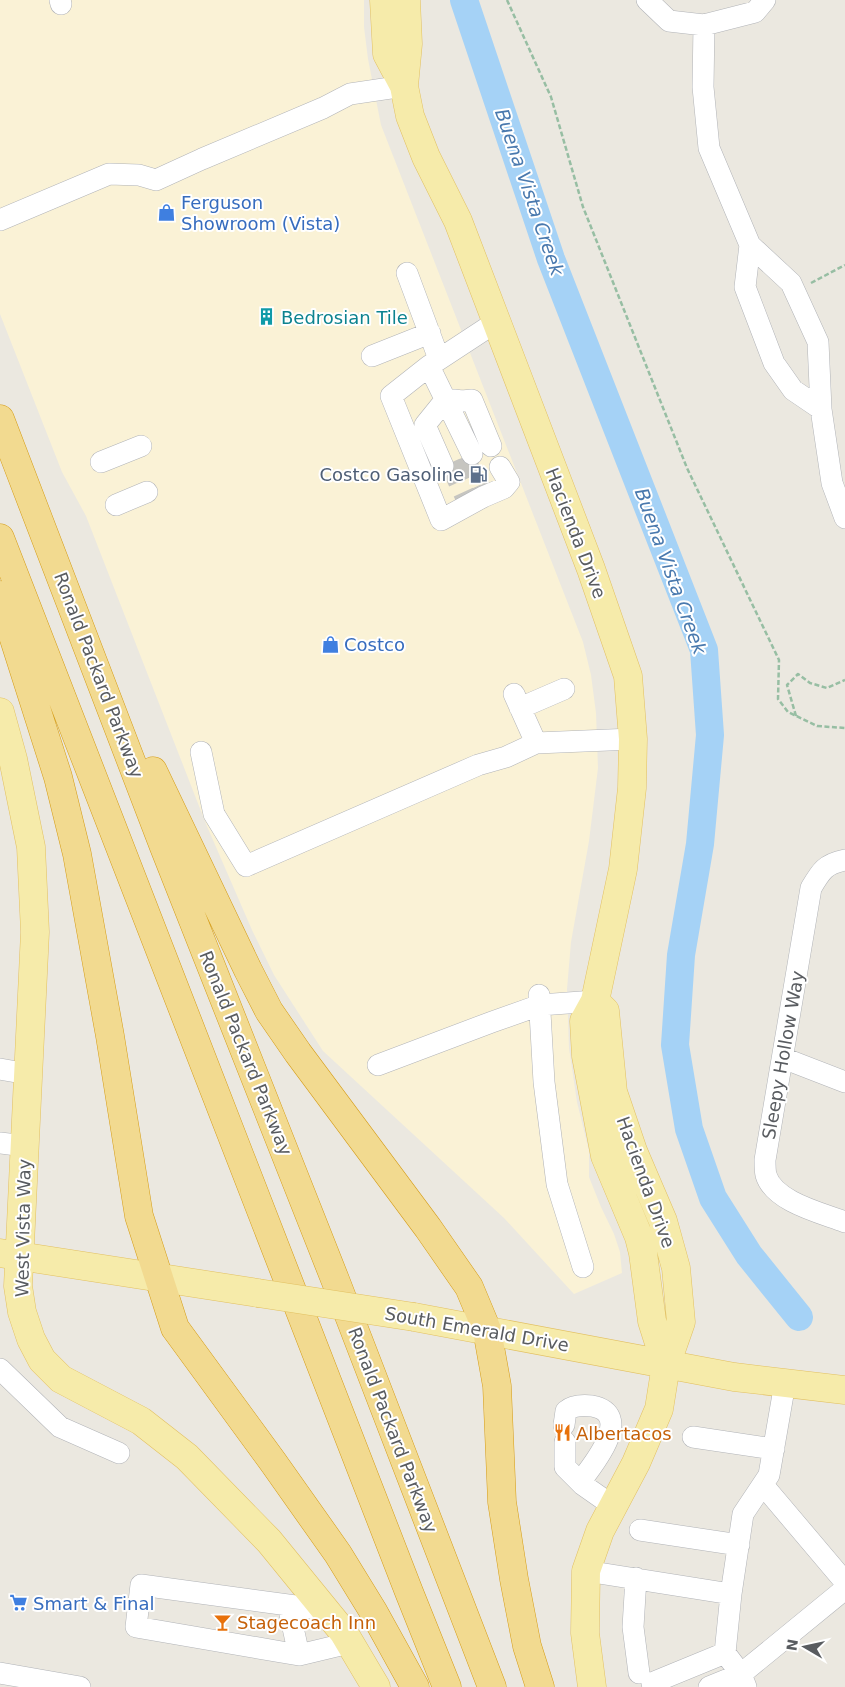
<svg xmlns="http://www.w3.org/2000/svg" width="845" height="1687" font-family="'DejaVu Sans',sans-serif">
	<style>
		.commercial { fill: #faf2d6 }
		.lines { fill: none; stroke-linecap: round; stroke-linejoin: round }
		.river { stroke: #a5d2f6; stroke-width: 28 }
		.minor-tunnel { stroke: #c6c5c0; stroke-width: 21; stroke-dasharray: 21 11; stroke-linecap: butt }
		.minor-casing { stroke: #b1b3b7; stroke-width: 22 }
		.major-casing { stroke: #e2c062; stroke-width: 29 }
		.highway-casing { stroke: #d59c16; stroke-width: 29 }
		.path { stroke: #97bea3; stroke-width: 2.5; stroke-dasharray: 5 2.5; stroke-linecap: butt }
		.minor { stroke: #fff; stroke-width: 21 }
		.major { stroke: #f6ebaa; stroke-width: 28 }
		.highway { stroke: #f2da90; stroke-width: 28 }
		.major-bridge-casing { stroke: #e2c062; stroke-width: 29; stroke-linecap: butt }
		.major-bridge { stroke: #f6ebaa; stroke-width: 28 }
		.labels { text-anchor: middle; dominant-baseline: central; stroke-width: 4; stroke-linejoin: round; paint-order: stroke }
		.shop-label { font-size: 18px; fill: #366cbe; stroke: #fff; text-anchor: start }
		.culture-label { font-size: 18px; fill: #0d838f; stroke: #fff; text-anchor: start }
		.service-label { font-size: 18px; fill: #4e5e75; stroke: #fff; text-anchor: end }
		.street-label { font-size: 18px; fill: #595c60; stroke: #fff }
		.food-label { font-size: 18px; fill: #c56008; stroke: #fff; text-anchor: start }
		.water-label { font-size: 19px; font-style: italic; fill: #4979ae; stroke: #fff }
	</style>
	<rect width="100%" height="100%" fill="#ebe8e0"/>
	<path class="commercial" d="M0,0H364V27L368,59L381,125L583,642L591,675L596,713L598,768L589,841L571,942L567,989L569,1048L577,1102L589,1151V1177L601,1207L614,1234L620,1252L622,1273L574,1294L504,1218L323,1051L274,975L252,930L206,824L86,516L62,472L0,314Z"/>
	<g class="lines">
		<path class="river" d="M464,0L551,259L704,650L710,735L700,844L681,955L675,1045L689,1129L713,1198L749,1255L799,1317"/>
		<path class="minor-tunnel" d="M464,457L480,492
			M450,463L466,498"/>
		<defs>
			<path id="minor" d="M60,0L61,4
				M647,0L669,21L704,25L755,12L765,0
				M704,25L703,87L709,148L750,245L791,283L818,342L821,409L832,483L845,518
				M0,220L109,174L139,175L156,180L202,159L323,108L350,94L404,86
				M750,245L745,287L774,363L793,390L821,409
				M407,273L439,359
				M496,322L429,366L391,396L441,520L483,497L504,488L509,482L500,467
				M372,356L430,333
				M429,366L472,454
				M446,399L462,401L472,400L491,446
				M101,462L141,446
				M443,466L425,425L446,399
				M116,505L147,492
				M514,694L536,743
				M520,708L564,689
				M201,752L214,814L246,866L478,765L506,757L536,743L633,739
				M845,860C825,864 821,871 811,888L765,1160C765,1165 765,1171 766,1175C774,1202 822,1213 845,1222
				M539,995L544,1082L557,1184L583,1267
				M783,1058L845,1082
				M378,1065L492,1022L540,1005L595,1001
				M0,1069L28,1074
				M0,1143L25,1146
				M0,1369L60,1427L119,1453
				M564,1425L566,1411C573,1405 583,1405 592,1406C635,1414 593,1465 580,1482
				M693,1437L774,1449
				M565,1442V1467L583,1485L613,1506
				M763,1485L845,1582
				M640,1530L739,1545
				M586,1571L731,1594
				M636,1578L633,1627L639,1673
				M288,1605L299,1655
				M325,1610L141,1585L136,1627L299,1655L349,1643
				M725,1653L731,1594L743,1514L769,1475L785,1383
				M0,1673L80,1687
				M653,1687L652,1683L725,1653L741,1674L845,1589
				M709,1687L741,1674L746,1687"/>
			<path id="major" d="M384,0L387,54L404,86L410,116L426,157L458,221L591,569L628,676L633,739L632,788L623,869L595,1001L584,1021L586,1056L605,1156L639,1237L643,1253L652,1321L666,1365
				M404,86L408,44L406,0
				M0,712L13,759L31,847L35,932L18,1286L22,1312L31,1339L42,1360L61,1379L141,1421L187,1457L269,1541L344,1633L376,1687
				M0,1253L258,1293
				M414,1317L734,1377L845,1390
				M592,1687L585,1633L586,1571L600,1531L636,1463L659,1409L666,1365L681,1322L676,1268L663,1221L633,1151L613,1092L605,1011L595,1001"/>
			<path id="highway" d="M0,419L164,847L336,1282L492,1687
				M0,538L409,1592L447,1687
				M0,595L58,777L77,854L110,1036L139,1216L175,1328L273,1462L338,1554L373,1611L415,1687
				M153,771L248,970L269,1011L298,1053L428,1228L469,1287L487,1330L497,1386L502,1502L514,1579L527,1646L540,1687"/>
		</defs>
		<use href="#minor" class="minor-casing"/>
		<use href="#major" class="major-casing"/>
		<use href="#highway" class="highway-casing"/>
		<path class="path" d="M507,0L551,97L583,207L687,468L779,660L778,699L788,712L817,726L845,728
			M811,283L845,265
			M796,716L787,685L798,674L810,683L827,688L845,680"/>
		<use href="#minor" class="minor"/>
		<use href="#major" class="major"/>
		<use href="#highway" class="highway"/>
		<defs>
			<path id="major-bridge" d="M258,1293L414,1317"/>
		</defs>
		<use href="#major-bridge" class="major-bridge-casing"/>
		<use href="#major-bridge" class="major-bridge"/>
	</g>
	<defs>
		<symbol id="shop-bare" viewBox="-9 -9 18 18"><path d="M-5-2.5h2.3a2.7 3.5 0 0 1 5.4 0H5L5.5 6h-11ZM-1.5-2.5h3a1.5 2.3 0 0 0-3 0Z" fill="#3f7fe0" stroke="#fff" stroke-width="2.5" paint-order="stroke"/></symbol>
		<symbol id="building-bare" viewBox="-9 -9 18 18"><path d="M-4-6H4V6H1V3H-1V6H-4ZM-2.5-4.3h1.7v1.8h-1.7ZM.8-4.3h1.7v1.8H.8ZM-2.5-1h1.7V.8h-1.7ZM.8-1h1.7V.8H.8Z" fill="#0f9aa8" stroke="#fff" stroke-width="2.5" paint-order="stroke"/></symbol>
		<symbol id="fuel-bare" viewBox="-9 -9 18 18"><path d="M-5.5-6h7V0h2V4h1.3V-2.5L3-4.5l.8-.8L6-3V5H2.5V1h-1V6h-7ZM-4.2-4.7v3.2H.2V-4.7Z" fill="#5c6f8a" stroke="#fff" stroke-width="2.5" paint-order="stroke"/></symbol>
		<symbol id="restaurant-bare" viewBox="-9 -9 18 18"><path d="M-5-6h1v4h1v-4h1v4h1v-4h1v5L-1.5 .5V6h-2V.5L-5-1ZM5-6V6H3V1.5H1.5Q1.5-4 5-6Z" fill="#e8710a" stroke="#fff" stroke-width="2.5" paint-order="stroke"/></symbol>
		<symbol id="supermarket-bare" viewBox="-9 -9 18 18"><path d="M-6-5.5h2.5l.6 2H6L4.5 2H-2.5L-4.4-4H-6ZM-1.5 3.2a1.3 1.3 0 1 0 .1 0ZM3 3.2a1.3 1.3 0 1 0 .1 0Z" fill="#3f7fe0" stroke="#fff" stroke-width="2.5" paint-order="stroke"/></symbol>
		<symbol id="bar-bare" viewBox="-9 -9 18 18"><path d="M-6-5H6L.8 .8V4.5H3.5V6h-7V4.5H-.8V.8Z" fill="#e8710a" stroke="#fff" stroke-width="2.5" paint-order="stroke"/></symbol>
	</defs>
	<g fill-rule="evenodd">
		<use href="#shop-bare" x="154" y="200" width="25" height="25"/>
		<use href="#building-bare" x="254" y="304" width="25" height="25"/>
		<use href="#fuel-bare" x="466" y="462" width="25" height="25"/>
		<use href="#shop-bare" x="318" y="632" width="25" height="25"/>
		<use href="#restaurant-bare" x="550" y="1420" width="25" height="25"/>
		<use href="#supermarket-bare" x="6" y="1590" width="25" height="25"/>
		<use href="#bar-bare" x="210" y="1610" width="25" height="25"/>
	</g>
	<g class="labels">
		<g class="shop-label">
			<text x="181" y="202">Ferguson<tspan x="181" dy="21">Showroom (Vista)</tspan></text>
			<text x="344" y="644">Costco</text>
			<text x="33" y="1603">Smart &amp; Final</text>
		</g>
		<g class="culture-label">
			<text x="281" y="317">Bedrosian Tile</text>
		</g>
		<g class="service-label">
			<text x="464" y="474">Costco Gasoline</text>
		</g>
		<g class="street-label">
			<text transform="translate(576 533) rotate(69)">Hacienda Drive</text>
			<text transform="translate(99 675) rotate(69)">Ronald Packard Parkway</text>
			<text transform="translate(246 1053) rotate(68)">Ronald Packard Parkway</text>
			<text transform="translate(783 1055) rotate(-80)">Sleepy Hollow Way</text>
			<text transform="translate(646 1182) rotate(70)">Hacienda Drive</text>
			<text transform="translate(23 1228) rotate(-89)">West Vista Way</text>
			<text transform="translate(477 1329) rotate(10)">South Emerald Drive</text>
			<text transform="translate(393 1430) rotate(69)">Ronald Packard Parkway</text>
		</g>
		<g class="food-label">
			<text x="576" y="1433">Albertacos</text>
			<text x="237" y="1622">Stagecoach Inn</text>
		</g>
		<g class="water-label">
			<text transform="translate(530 192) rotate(71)">Buena Vista Creek</text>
			<text transform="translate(671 571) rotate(70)">Buena Vista Creek</text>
		</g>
	</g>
	<g transform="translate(805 1647) rotate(279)" stroke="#ffffff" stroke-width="4" paint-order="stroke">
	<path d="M0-4L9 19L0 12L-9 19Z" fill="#595c60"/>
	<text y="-8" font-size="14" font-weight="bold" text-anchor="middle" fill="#595c60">N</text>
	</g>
</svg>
